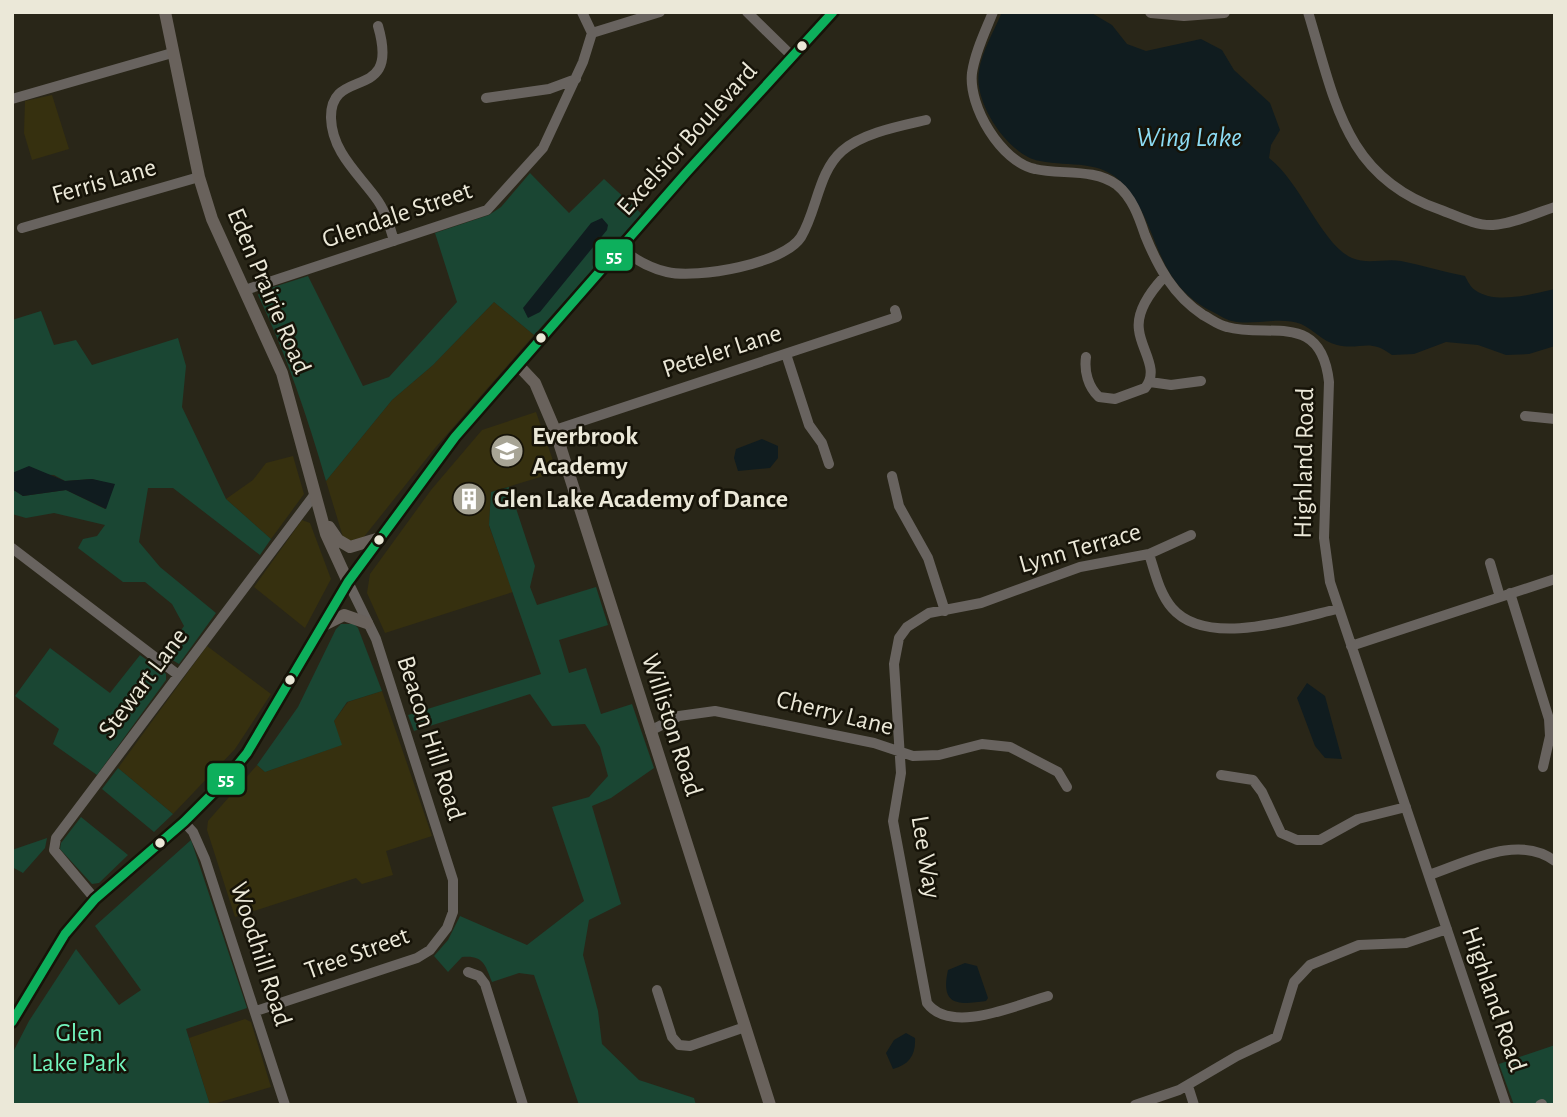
<svg xmlns="http://www.w3.org/2000/svg" width="1567" height="1117" font-family="'Alegreya Sans',sans-serif">
	<style>
		.built { fill: #36300f }
		.green { fill: #1a4633 }
		.water { fill: #101c1f }
		.lines { fill: none; stroke-linecap: round; stroke-linejoin: round }
		.minor { stroke: #68635f; stroke-width: 10 }
		.major { stroke: #69625c; stroke-width: 12 }
		.bus-1-casing { stroke: #161308; stroke-width: 14 }
		.bus-1 { stroke: #0daf5c; stroke-width: 9 }
		.bus-dot { fill: #ebe8d8; stroke: #161308; stroke-width: 2.5 }
		.labels { text-anchor: middle; dominant-baseline: central; stroke-width: 5; stroke-linejoin: round; paint-order: stroke }
		.street-label { font-size: 26px; fill: #ebe8d8; stroke: #161308 }
		.poi-label { font-size: 26px; font-weight: bold; fill: #ebe8d8; stroke: #161308; text-anchor: start }
		.park-label { font-size: 26px; fill: #72f4bd; stroke: #161308 }
		.water-label { font-size: 28px; font-style: italic; fill: #8ddcf4; stroke: #161308 }
		.line-badge { stroke: #161308; stroke-width: 2.5 }
		.badge-label { font-size: 19px; text-anchor: middle; font-weight: bold; fill: #fff }
	</style>
	<rect width="100%" height="100%" fill="#292618"/>
	<path class="built" d="M52,95L69,149L32,160L24,133L25,101Z
		M494,302L534,335L435,448L363,538L349,541L343,537L326,481L392,400L433,365Z
		M536,412L557,472L491,492L489,526L513,592L385,633L367,593L370,574L431,490L482,430Z
		M293,456L304,494L271,539L226,499L253,480L266,463Z
		M302,520L310,523L331,579L305,628L254,587Z
		M207,646L271,694L235,749L173,814L118,768Z
		M382,691L432,836L386,851L393,875L362,884L356,878L235,917L207,830L208,821L257,765L265,772L341,745L334,721L348,702Z
		M245,1019L251,1022L271,1087L210,1105L189,1038Z"/>
	<path class="green" d="M530,173L569,213L604,179L643,215L534,335L494,302L433,365L392,400L326,481C307,416 287,356 258,295L261,291L308,276L363,386L389,377L457,302L435,233L489,215L501,207Z
		M41,311L54,345L76,340L92,365L178,338L186,366L182,407L226,499L271,539L260,555L173,488H148L139,542L160,567L216,613L179,664L164,655L184,626L172,604L145,582H123L78,548L83,539L97,536L105,525L54,513L26,518L12,514V489L23,496L66,490L105,509L114,485L92,479L65,481L54,475L12,473V320Z
		M509,487L535,566L530,587L537,605L596,587L608,625L559,640L569,673L586,668L601,714L632,704L654,768L611,798L592,806L621,904L589,920L583,955L598,1011L602,1044L639,1080L694,1098L696,1105H579L534,975L519,973L492,982C485,964 483,955 462,957L448,972L434,956L448,940L460,916L527,945L584,901L552,807L589,797L608,776L600,747L585,724L552,726L530,694L414,731L408,715L541,674L489,525L491,492Z
		M341,624H354L358,628L382,691L347,702L334,721L342,745L265,772L257,765L298,707L336,629Z
		M50,648L110,693L140,655L166,674V680L97,775L53,744L59,729L15,696Z
		M118,768L173,814L154,832L102,789Z
		M81,817L128,855L99,883L92,884L60,849L61,843Z
		M47,838L45,848L23,873L12,867V850Z
		M191,840L247,1008L186,1029L210,1105H12V1054L29,1021L76,949L119,1005L141,990L95,926Z
		M1555,1045V1105H1514L1499,1064Z"/>
	<path class="water" d="M1002,12H1090L1112,25L1127,44L1146,51L1201,39L1222,50L1234,70L1270,103L1280,130L1271,145L1269,158C1300,181 1322,245 1352,258C1368,265 1385,258 1401,261C1422,265 1443,272 1465,276C1467,280 1471,288 1475,290C1495,305 1533,294 1555,289V346L1529,354L1506,355L1478,345L1446,342L1414,354L1392,355C1368,337 1361,351 1337,345C1322,341 1314,330 1301,324C1281,316 1253,326 1232,321C1226,320 1219,315 1213,312C1152,282 1161,226 1124,185C1102,159 1070,167 1040,161C1009,156 973,103 979,71C982,51 994,31 1002,12Z
		M602,218L608,225L607,230L540,312L528,318L523,308L591,223Z
		M762,439L778,446V458L770,468L738,471L734,458L736,449Z
		M29,466L65,481L92,479L115,484L106,509L66,490L23,496L12,489V473Z
		M1307,683L1325,696L1342,759L1325,758L1315,746L1297,698Z
		M965,963L977,966L988,998L986,1001C958,1005 940,1006 948,970Z
		M906,1033L915,1038C916,1055 909,1065 893,1069L886,1053L894,1040Z"/>
	<g class="lines">
		<path class="minor" d="M582,12L592,33
			M747,12L793,57
			M993,12C985,32 975,52 972,73C968,106 1001,162 1035,169C1061,175 1094,168 1117,185C1132,197 1139,217 1145,235C1158,267 1173,295 1203,315C1211,319 1218,325 1227,327C1269,339 1321,310 1329,382L1324,538L1330,582L1506,1105
			M1308,12C1335,100 1344,177 1441,210C1457,216 1476,226 1493,225C1513,224 1535,213 1555,207
			M378,26C401,105 330,64 331,118C332,153 360,175 378,201C386,213 390,227 394,241
			M592,33L660,12
			M486,98L549,89L576,79
			M12,99L172,53
			M22,228L199,177
			M620,248C634,259 649,268 667,272C697,279 784,264 801,237C817,211 818,172 842,151C862,133 900,126 926,120
			M245,290L487,210L543,148L583,62L592,33
			M786,354L809,425L822,443L829,464
			M1086,357C1084,371 1088,387 1099,397L1115,399L1145,388C1160,370 1141,350 1139,330C1136,311 1152,290 1164,277
			M1150,382L1171,385L1201,381
			M1525,416L1555,419
			M555,430L897,317L895,310
			M892,476L899,506L928,558L945,611
			M12,548L177,674
			M1149,554C1155,572 1159,593 1172,608C1206,648 1294,619 1337,609
			M1490,563L1500,597
			M1510,593L1549,719L1550,736L1543,767
			M1351,646L1555,579
			M650,731L679,716L715,711L874,743L913,756L939,755L982,744L1010,747L1058,772L1067,787
			M1221,775L1253,780L1262,792L1281,833L1297,840H1320L1358,819L1406,807
			M184,822L193,832L205,859L285,1105
			M1429,875C1466,863 1518,833 1555,861
			M95,899L54,850L56,838L315,494
			M468,972L479,976L485,984L523,1105
			M657,990L672,1037L679,1045L690,1046L745,1027
			M1048,996C1016,1005 951,1035 927,1003L893,821L901,773L894,664L899,638L907,627L929,613L981,603L1080,567L1149,554L1191,535
			M256,1011L417,958L430,950L447,928L453,912V880L376,639L348,582
			M1188,1086L1194,1105
			M1135,1105L1179,1090L1237,1056L1277,1037L1294,982L1310,965L1359,945L1406,943L1447,929
			M1540,1105L1542,1104"/>
		<path class="major" d="M165,12L199,177L212,219L282,373L326,534L348,582
			M1151,12L1184,15L1224,12
			M519,366L535,383L555,430L770,1105
			M329,527L338,540L350,547L380,538
			M322,626L344,615L367,623
			M12,1022L65,934L95,899L184,822L221,785L247,753L348,582L455,437L686,173L833,12"/>
		<defs>
			<path id="bus-1" d="M12,1022L65,934L95,899L184,822L221,785L247,753L348,582L455,437L686,173L833,12"/>
		</defs>
		<use href="#bus-1" class="bus-1-casing"/>
		<use href="#bus-1" class="bus-1"/>
	</g>
	<defs>
		<symbol id="school-disc" viewBox="-11 -11 22 22"><circle r="9.5" fill="#a7a495" stroke="#161308"/><path d="M0-5L7-2L0 1L-7-2ZM-4 1L0 2.5L4 1V4Q0 6-4 4Z" fill="#fff"/></symbol>
		<symbol id="building-disc" viewBox="-11 -11 22 22"><circle r="9.5" fill="#a7a495" stroke="#161308"/><path d="M-4-6H4V6H1V3H-1V6H-4ZM-2.5-4.3h1.7v1.8h-1.7ZM.8-4.3h1.7v1.8H.8ZM-2.5-1h1.7V.8h-1.7ZM.8-1h1.7V.8H.8Z" fill="#fff"/></symbol>
	</defs>
	<g fill-rule="evenodd">
		<use href="#school-disc" x="488" y="432" width="38" height="38"/>
		<use href="#building-disc" x="450" y="480" width="38" height="38"/>
	</g>
	<g class="bus-dot">
		<circle cx="802" cy="46" r="6"/>
		<circle cx="541" cy="338" r="6"/>
		<circle cx="379" cy="540" r="6"/>
		<circle cx="290" cy="680" r="6"/>
		<circle cx="160" cy="843" r="6"/>
	</g>
	<g class="labels">
		<g class="street-label">
			<text transform="translate(687 139) rotate(-48)">Excelsior Boulevard</text>
			<text transform="translate(104 181) rotate(-16)">Ferris Lane</text>
			<text transform="translate(397 215) rotate(-19)">Glendale Street</text>
			<text transform="translate(269 291) rotate(67)">Eden Prairie Road</text>
			<text transform="translate(722 351) rotate(-18)">Peteler Lane</text>
			<text transform="translate(1304 463) rotate(-89)">Highland Road</text>
			<text transform="translate(1080 548) rotate(-16)">Lynn Terrace</text>
			<text transform="translate(143 683) rotate(-53)">Stewart Lane</text>
			<text transform="translate(835 713) rotate(14)">Cherry Lane</text>
			<text transform="translate(672 725) rotate(72)">Williston Road</text>
			<text transform="translate(431 738) rotate(72)">Beacon Hill Road</text>
			<text transform="translate(926 857) rotate(81)">Lee Way</text>
			<text transform="translate(357 953) rotate(-20)">Tree Street</text>
			<text transform="translate(261 954) rotate(72)">Woodhill Road</text>
			<text transform="translate(1494 999) rotate(71)">Highland Road</text>
		</g>
		<g class="poi-label">
			<text x="532" y="436">Everbrook<tspan x="532" dy="30">Academy</tspan></text>
			<text x="494" y="499">Glen Lake Academy of Dance</text>
		</g>
		<g class="park-label">
			<text x="79" y="1033">Glen<tspan x="79" dy="30">Lake Park</tspan></text>
		</g>
		<g class="water-label">
			<text x="1189" y="138">Wing Lake</text>
		</g>
	</g>
	<g class="line-badge">
		<rect x="594" y="238" width="40" height="34" rx="7" fill="#0daf5c"/>
		<rect x="206" y="762" width="40" height="34" rx="7" fill="#0daf5c"/>
	</g>
	<g class="badge-label">
		<text x="614" y="262">55</text>
		<text x="226" y="785">55</text>
	</g>
	<rect width="1567" height="1117" fill="none" stroke="#ebe8d8" stroke-width="28"/>
</svg>
